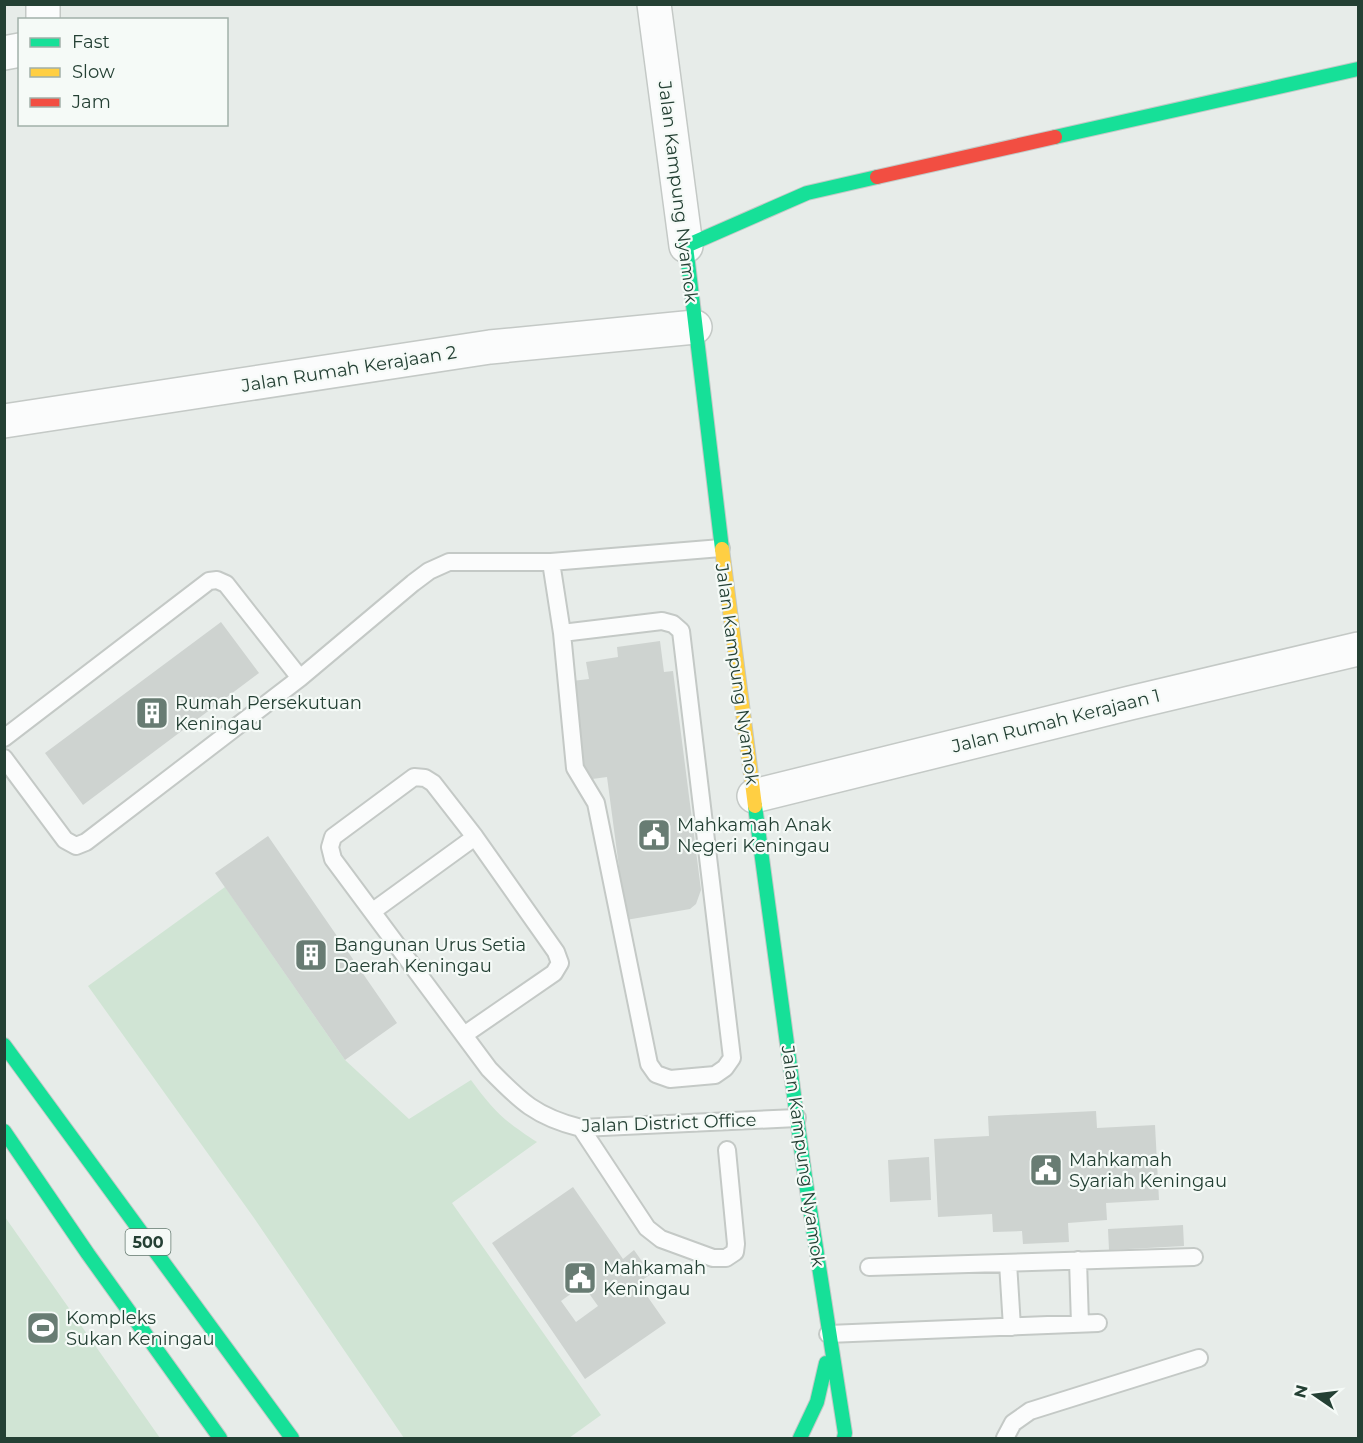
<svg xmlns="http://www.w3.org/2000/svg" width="1363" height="1443" font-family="Montserrat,sans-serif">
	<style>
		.green { fill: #d0e4d4 }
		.building { fill: #ced3d0; fill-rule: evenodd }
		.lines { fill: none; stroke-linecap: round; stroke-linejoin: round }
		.lane-casing { stroke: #c4c9c6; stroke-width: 20 }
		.street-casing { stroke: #c4c9c6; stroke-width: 36 }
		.fast-casing { stroke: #c2c9c6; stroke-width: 16 }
		.slow-casing { stroke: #c2c9c6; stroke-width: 16 }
		.jam-casing { stroke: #c2c9c6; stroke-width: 16 }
		.lane { stroke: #fbfcfc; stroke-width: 16 }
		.street { stroke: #fbfcfc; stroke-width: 33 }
		.fast { stroke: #16e098; stroke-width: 14 }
		.slow { stroke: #ffcf43; stroke-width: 14 }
		.jam { stroke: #f24e42; stroke-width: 14 }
		.labels { text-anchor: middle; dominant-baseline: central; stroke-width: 4.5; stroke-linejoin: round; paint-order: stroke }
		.shield { fill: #f5faf7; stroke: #63786e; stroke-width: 1.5 }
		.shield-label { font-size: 16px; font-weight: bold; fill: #244034 }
		.street-label { font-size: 18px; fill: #244034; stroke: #f5faf7 }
		.poi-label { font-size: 18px; fill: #244034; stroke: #f5faf7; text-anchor: start }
	</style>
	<rect width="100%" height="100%" fill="#e7ece9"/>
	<path class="green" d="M225,887L345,1060L409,1119L471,1080C493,1110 505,1122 537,1142L452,1203L601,1415L569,1438H404L254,1218L88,986Z
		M4,1217H5L160,1438H5Z"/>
	<path class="building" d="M221,622L259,673L83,805L45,753Z
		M660,641L664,672L673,671L701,890L696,904L690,909L626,920L607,777L585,780L572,681L589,679L586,662L618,657L617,647Z
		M268,836L397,1023L345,1060L215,873Z
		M1096,1111L1097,1128L1155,1125L1159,1200L1106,1203L1107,1220L1068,1223L1069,1242L1023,1244L1022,1231L993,1232L992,1214L938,1217L934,1139L989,1136L988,1116Z
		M929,1157L931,1200L890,1202L888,1160Z
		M573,1187L623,1259L634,1250L651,1274L638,1283L666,1323L585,1379L492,1243ZM583,1285L598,1306L576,1322L561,1301Z
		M1183,1225L1184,1246L1109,1250L1108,1229Z"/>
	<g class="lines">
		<defs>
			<path id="lane" d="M551,562L562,633L575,768L596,803L649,1064L656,1074L670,1079L715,1075L725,1068L732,1058L681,631L673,624L662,621L562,633
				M4,738L209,581L217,580L226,584L300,678
				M4,758L65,840L76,846L86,842L300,678L413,583L429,571L449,562H551L721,548
				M373,911L475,837
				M464,1035L554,973L560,963L556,952L475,837L433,783L425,778L414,777L333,837L330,847L333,859L489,1069C520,1101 536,1117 581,1128L797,1118
				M581,1128L647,1228L661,1239L713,1258H726L735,1252L736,1244L727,1150
				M1078,1260L1080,1324
				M1008,1263L1012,1327
				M869,1267L1194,1257
				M828,1334L1098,1323
				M1005,1438L1013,1423L1030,1411L1199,1358"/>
			<path id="street" d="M654,4L686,246
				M43,20V4
				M4,53L20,50
				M4,421L490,347L695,327
				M754,796L1130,703L1358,649"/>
			<path id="fast" d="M1055,137L1358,69
				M722,549L686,246L807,193L877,177
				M755,806L805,1177L845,1433L844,1438
				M4,1045L292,1438
				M4,1131L88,1254L220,1438
				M800,1438L817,1402L826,1363"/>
			<path id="slow" d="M722,549L755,806"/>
			<path id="jam" d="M877,177L1055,137"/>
		</defs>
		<use href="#lane" class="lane-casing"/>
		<use href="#street" class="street-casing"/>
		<use href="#fast" class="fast-casing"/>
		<use href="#slow" class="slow-casing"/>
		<use href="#jam" class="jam-casing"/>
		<use href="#lane" class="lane"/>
		<use href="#street" class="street"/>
		<use href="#fast" class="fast"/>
		<use href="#slow" class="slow"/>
		<use href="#jam" class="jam"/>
	</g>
	<defs>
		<symbol id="building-square" viewBox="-11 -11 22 22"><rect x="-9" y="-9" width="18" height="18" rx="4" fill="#687c73" stroke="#f5faf7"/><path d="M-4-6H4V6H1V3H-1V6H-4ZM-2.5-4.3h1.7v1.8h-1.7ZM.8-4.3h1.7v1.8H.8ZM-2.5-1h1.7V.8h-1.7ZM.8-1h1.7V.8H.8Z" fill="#fff"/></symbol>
		<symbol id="civic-square" viewBox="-11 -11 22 22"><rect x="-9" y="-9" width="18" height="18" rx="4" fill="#687c73" stroke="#f5faf7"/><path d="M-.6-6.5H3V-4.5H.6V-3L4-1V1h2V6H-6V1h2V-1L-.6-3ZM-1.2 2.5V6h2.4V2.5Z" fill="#fff"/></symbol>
		<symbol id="stadium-square" viewBox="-11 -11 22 22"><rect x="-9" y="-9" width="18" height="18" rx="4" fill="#687c73" stroke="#f5faf7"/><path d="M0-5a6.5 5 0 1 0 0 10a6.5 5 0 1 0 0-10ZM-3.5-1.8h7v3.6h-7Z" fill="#fff"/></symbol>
	</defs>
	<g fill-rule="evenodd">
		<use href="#building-square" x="133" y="694" width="38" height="38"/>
		<use href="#civic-square" x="635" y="816" width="38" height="38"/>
		<use href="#building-square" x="292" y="936" width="38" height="38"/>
		<use href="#civic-square" x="1027" y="1151" width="38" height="38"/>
		<use href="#civic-square" x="561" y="1259" width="38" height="38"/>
		<use href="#stadium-square" x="24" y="1309" width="38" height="38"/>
	</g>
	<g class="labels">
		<rect class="shield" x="125.5" y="1229" width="45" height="26" rx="4.5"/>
		<g class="shield-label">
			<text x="148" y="1242">500</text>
		</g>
		<g class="street-label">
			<text transform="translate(678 192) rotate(83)">Jalan Kampung Nyamok</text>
			<text transform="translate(349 369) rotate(-9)">Jalan Rumah Kerajaan 2</text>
			<text transform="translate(737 674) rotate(82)">Jalan Kampung Nyamok</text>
			<text transform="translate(1056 721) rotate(-14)">Jalan Rumah Kerajaan 1</text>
			<text transform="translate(669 1123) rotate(-2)">Jalan District Office</text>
			<text transform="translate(803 1156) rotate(82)">Jalan Kampung Nyamok</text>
		</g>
		<g class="poi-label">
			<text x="175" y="703">Rumah Persekutuan<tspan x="175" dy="21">Keningau</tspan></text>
			<text x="677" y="825">Mahkamah Anak<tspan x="677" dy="21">Negeri Keningau</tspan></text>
			<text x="334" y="945">Bangunan Urus Setia<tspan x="334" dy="21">Daerah Keningau</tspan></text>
			<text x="1069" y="1160">Mahkamah<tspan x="1069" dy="21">Syariah Keningau</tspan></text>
			<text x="603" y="1268">Mahkamah<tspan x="603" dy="21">Keningau</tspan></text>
			<text x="66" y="1318">Kompleks<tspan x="66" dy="21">Sukan Keningau</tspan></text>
		</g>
	</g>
	<rect width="1363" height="1443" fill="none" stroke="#244034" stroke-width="12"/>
	<rect x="18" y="18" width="210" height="108" fill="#f5faf7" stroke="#a1b0a9" stroke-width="1.5"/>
	<rect x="30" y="38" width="30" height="9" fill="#16e098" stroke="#a1b0a9" stroke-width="1.5"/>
	<text x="72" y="48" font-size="18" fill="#244034">Fast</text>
	<rect x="30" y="68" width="30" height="9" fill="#ffcf43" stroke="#a1b0a9" stroke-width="1.5"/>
	<text x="72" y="78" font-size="18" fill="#244034">Slow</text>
	<rect x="30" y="98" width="30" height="9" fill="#f24e42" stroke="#a1b0a9" stroke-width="1.5"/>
	<text x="72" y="108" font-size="18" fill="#244034">Jam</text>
	<g transform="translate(1315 1395) rotate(284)" stroke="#f5faf7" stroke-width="4.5" paint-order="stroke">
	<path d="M0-4.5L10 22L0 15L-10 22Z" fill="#244034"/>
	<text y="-9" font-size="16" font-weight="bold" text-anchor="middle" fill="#244034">N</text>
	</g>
</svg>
